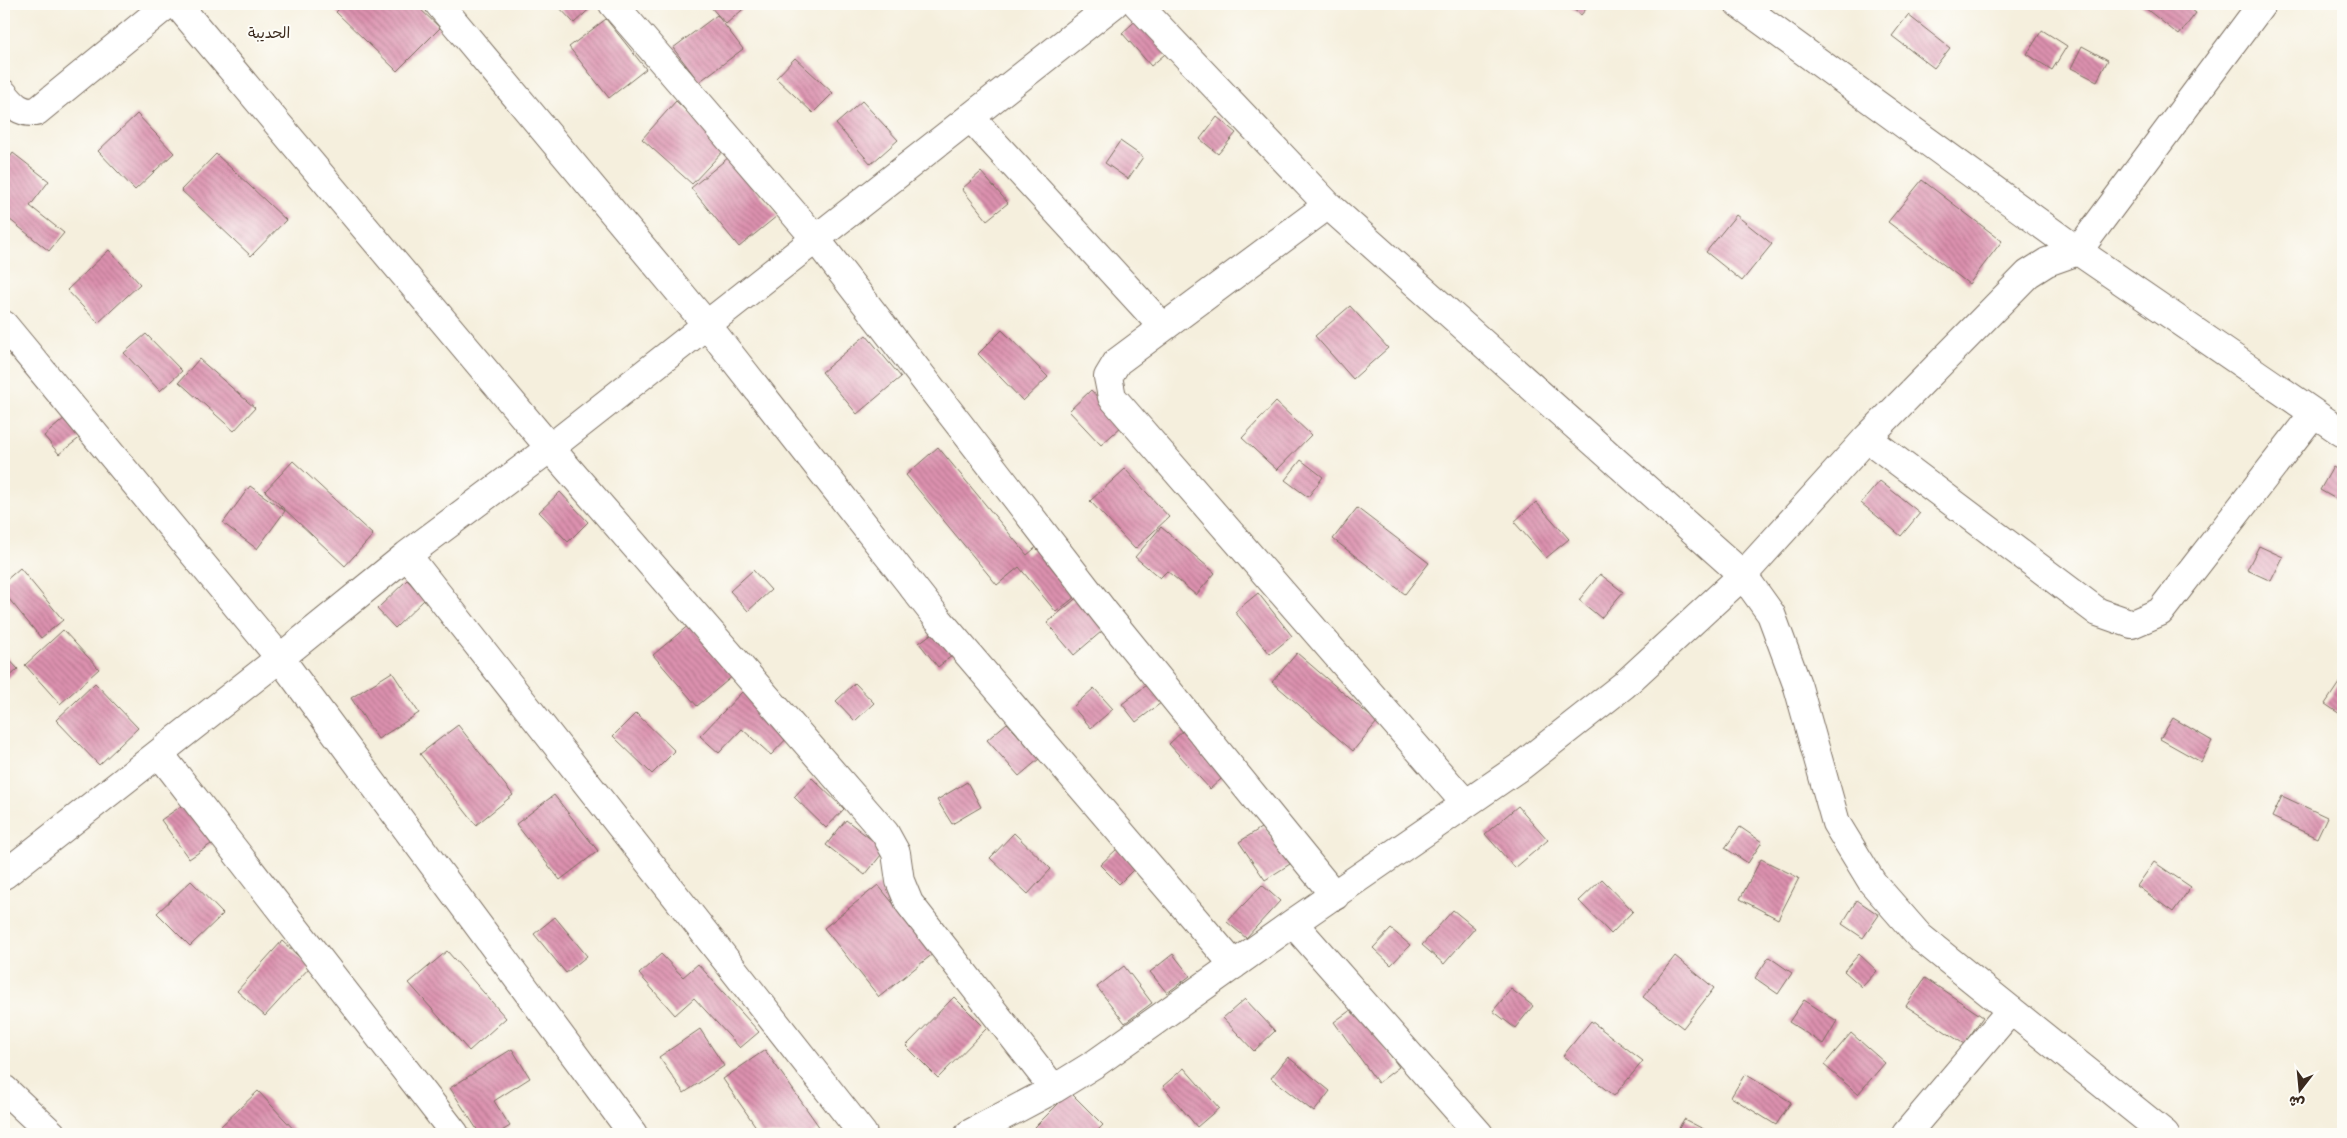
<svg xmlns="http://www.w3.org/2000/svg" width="2347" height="1138" font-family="Pangolin,'Playpen Sans Arabic',sans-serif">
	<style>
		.building { fill: url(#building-back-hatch) }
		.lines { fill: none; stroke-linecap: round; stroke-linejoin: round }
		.street-casing { stroke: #7c6f61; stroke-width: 30 }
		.street { stroke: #fff; stroke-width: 28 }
		.labels { text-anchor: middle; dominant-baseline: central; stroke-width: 4; stroke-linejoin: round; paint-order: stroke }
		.quarter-label { font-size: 15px; fill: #3b2a1e; stroke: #fdfcf7 }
	</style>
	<defs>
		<pattern id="building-back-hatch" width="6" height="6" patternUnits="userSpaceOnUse" patternTransform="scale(1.25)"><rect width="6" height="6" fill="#dc91af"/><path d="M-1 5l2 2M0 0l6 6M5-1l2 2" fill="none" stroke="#b4778e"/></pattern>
	</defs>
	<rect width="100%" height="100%" fill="#fdfcf7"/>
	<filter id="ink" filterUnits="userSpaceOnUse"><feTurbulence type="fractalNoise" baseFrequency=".02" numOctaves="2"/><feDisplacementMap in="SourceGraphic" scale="10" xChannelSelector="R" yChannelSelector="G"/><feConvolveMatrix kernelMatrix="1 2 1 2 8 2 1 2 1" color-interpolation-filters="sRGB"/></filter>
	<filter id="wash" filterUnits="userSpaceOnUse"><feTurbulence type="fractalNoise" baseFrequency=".0096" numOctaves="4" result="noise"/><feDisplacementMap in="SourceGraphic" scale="20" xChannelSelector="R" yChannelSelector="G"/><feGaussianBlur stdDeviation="1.12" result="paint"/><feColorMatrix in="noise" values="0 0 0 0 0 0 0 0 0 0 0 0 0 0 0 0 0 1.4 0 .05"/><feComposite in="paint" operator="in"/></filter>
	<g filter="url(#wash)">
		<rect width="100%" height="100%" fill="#f5efdd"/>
		<g id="blocks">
			<path class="building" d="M344,4H415L440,28L397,71L336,12Z
				M556,4H595L574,23Z
				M708,4H749L726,24Z
				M1566,4H1590L1581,15Z
				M2140,4H2184L2196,13L2179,35Z
				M717,15L743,49L699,82L673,48Z
				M1908,15L1950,48L1934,68L1892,36Z
				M1141,16L1171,49L1151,66L1122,33Z
				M606,19L646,69L609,98L569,47Z
				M2042,30L2067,46L2052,70L2027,54Z
				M2082,46L2108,60L2097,81L2071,68Z
				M795,58L833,93L813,113L776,78Z
				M676,101L726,148L692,184L642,139Z
				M862,101L898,140L871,164L836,124Z
				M137,114L174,153L135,190L98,151Z
				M1217,117L1236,133L1218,154L1200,139Z
				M1120,141L1143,157L1128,179L1105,163Z
				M13,153L49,181L30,206L64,233L49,251L4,215V166Z
				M216,154L286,220L251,256L181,190Z
				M729,157L777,216L739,247L691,188Z
				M981,172L1008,203L987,220L962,189Z
				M1922,180L2002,241L1969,284L1888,222Z
				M1736,215L1772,244L1742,281L1706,252Z
				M109,250L140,284L98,323L67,290Z
				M1350,306L1388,348L1353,379L1315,336Z
				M1002,330L1048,377L1023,401L978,354Z
				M146,334L182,371L160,391L124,353Z
				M866,335L901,377L857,414L822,372Z
				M199,359L255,408L234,431L179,382Z
				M1091,390L1123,425L1101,445L1069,411Z
				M1276,402L1311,435L1277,470L1242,438Z
				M66,417L82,436L59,454L44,436Z
				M938,447L1027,555L1040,544L1080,593L1056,612L1019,567L997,585L906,475Z
				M1301,460L1323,477L1308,497L1285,480Z
				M293,461L373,535L345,566L265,491Z
				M2333,467L2343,473V503L2320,490Z
				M1125,469L1169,517L1135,549L1090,501Z
				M1880,481L1920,513L1901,536L1861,503Z
				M250,486L285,511L257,549L223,523Z
				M560,492L588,522L568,542L539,512Z
				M1536,502L1569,539L1546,558L1514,522Z
				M1357,508L1429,563L1405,594L1333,539Z
				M1161,527L1215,573L1196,595L1167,571L1160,578L1135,557Z
				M2259,546L2283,557L2271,581L2247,570Z
				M20,568L63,620L41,638L4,593V582Z
				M753,570L771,590L748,611L730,591Z
				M1600,574L1623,592L1601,618L1579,600Z
				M407,580L425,599L395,628L377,609Z
				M1258,593L1292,636L1270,654L1235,612Z
				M1081,594L1108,626L1074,655L1047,623Z
				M690,624L734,675L697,706L653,655Z
				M939,628L958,651L938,667L919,643Z
				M63,630L99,669L60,704L25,665Z
				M1297,653L1377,722L1353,751L1272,682Z
				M4,654L18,669L4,682Z
				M392,672L419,713L378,739L351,698Z
				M2343,677V716L2325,704Z
				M1152,681L1166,699L1136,722L1122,704Z
				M95,683L138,728L99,765L56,720Z
				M855,683L874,703L855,721L836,701Z
				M1094,688L1113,709L1091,728L1073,707Z
				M743,691L790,735L771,755L742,729L719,753L700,736Z
				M636,713L675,751L652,774L613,736Z
				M2173,718L2212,741L2201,762L2160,739Z
				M1007,723L1039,759L1019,776L987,740Z
				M458,725L513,795L476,825L420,754Z
				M1187,727L1229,772L1210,789L1169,744Z
				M812,778L844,809L826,828L794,797Z
				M967,782L981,807L952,824L937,800Z
				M554,795L598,851L560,880L516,824Z
				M2282,796L2327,817L2317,838L2272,817Z
				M187,802L214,842L189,859L161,820Z
				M1518,806L1548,840L1515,868L1485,834Z
				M846,820L885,850L865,875L826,845Z
				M1264,826L1290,864L1265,880L1239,842Z
				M1740,827L1762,842L1748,863L1725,848Z
				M1014,833L1051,869L1028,894L990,858Z
				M1118,848L1136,867L1119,884L1100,865Z
				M1761,859L1799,878L1778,919L1740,899Z
				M2154,862L2191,887L2173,912L2137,886Z
				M1602,879L1633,911L1611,934L1579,901Z
				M191,881L223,914L190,946L157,913Z
				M878,885L934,953L879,997L824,928Z
				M1262,885L1280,901L1246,938L1227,922Z
				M1857,900L1879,915L1863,938L1842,924Z
				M1453,910L1475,928L1444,964L1422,945Z
				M555,917L587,956L566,973L534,934Z
				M1391,929L1410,945L1391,965L1373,948Z
				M282,941L310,967L265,1016L237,991Z
				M447,951L506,1018L469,1051L409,983Z
				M661,954L683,977L698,964L759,1032L740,1048L694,998L675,1015L639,974Z
				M1173,954L1190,976L1167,993L1150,972Z
				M1859,954L1877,971L1862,987L1844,971Z
				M1675,956L1714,988L1683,1028L1643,997Z
				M1769,957L1792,973L1778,994L1755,978Z
				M1124,966L1152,1003L1125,1023L1097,987Z
				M1925,978L1983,1017L1964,1044L1906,1006Z
				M1511,989L1533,1006L1515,1028L1493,1011Z
				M954,997L986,1029L938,1078L906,1046Z
				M1245,999L1275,1031L1254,1051L1223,1018Z
				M1804,1000L1837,1021L1823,1044L1789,1022Z
				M1355,1007L1399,1067L1378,1083L1334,1022Z
				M1591,1021L1643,1061L1614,1096L1563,1056Z
				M700,1029L724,1066L684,1093L659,1057Z
				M1851,1033L1885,1063L1858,1094L1824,1065Z
				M512,1049L530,1078L494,1101L510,1126L497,1134H480L450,1088Z
				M765,1050L820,1128L811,1134H761L723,1079Z
				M1288,1057L1330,1091L1314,1112L1271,1078Z
				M1184,1068L1219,1108L1197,1127L1163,1086Z
				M1745,1074L1791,1102L1776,1125L1731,1097Z
				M258,1091L298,1134H227L220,1127Z
				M1070,1092L1103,1125L1094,1134H1042L1035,1127Z
				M1684,1119L1707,1131L1706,1134H1676Z"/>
		</g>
	</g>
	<g filter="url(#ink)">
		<use href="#blocks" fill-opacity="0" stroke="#7c6f61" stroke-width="1"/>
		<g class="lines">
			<defs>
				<path id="street" d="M177,4L550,448L885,833L896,853L900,881L909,903L1054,1089
					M439,4L707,325L938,619L1234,965
					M613,4L815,238L1105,613L1335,896
					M1137,4L1328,205L1743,575L1771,614L1798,687L1836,823L1872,882L1920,937L2165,1134
					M1739,4L2078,251L2343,433
					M4,94C14,106 20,113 36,112L168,4
					M970,117L1163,327
					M1328,205L1117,362L1108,377L1112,397L1466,804
					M4,325L280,658L633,1134
					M1867,438L2098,612L2132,624L2160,612L2314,413
					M407,555L863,1134
					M159,753L455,1134
					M4,875L280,658L407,555L550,448L1114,4
					M1293,923L1479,1134
					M4,1089L52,1134
					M969,1134L1054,1089L1096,1063L1293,923L1521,766L1624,685L1743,575L1867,438L2028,274L2047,262L2078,251L2262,4
					M1906,1134L2011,1010"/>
			</defs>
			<use href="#street" class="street-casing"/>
			<use href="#street" class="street"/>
		</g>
	</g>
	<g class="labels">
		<g class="quarter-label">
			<text x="269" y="33">الحديبة</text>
		</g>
	</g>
	<rect width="2347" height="1138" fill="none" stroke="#fdfcf7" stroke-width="20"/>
	<g transform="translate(2300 1090) rotate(196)" stroke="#fdfcf7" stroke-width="4" paint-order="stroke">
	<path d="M0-4L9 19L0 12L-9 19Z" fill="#3b2a1e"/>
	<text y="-8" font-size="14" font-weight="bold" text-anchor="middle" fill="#3b2a1e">ش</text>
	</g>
</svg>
